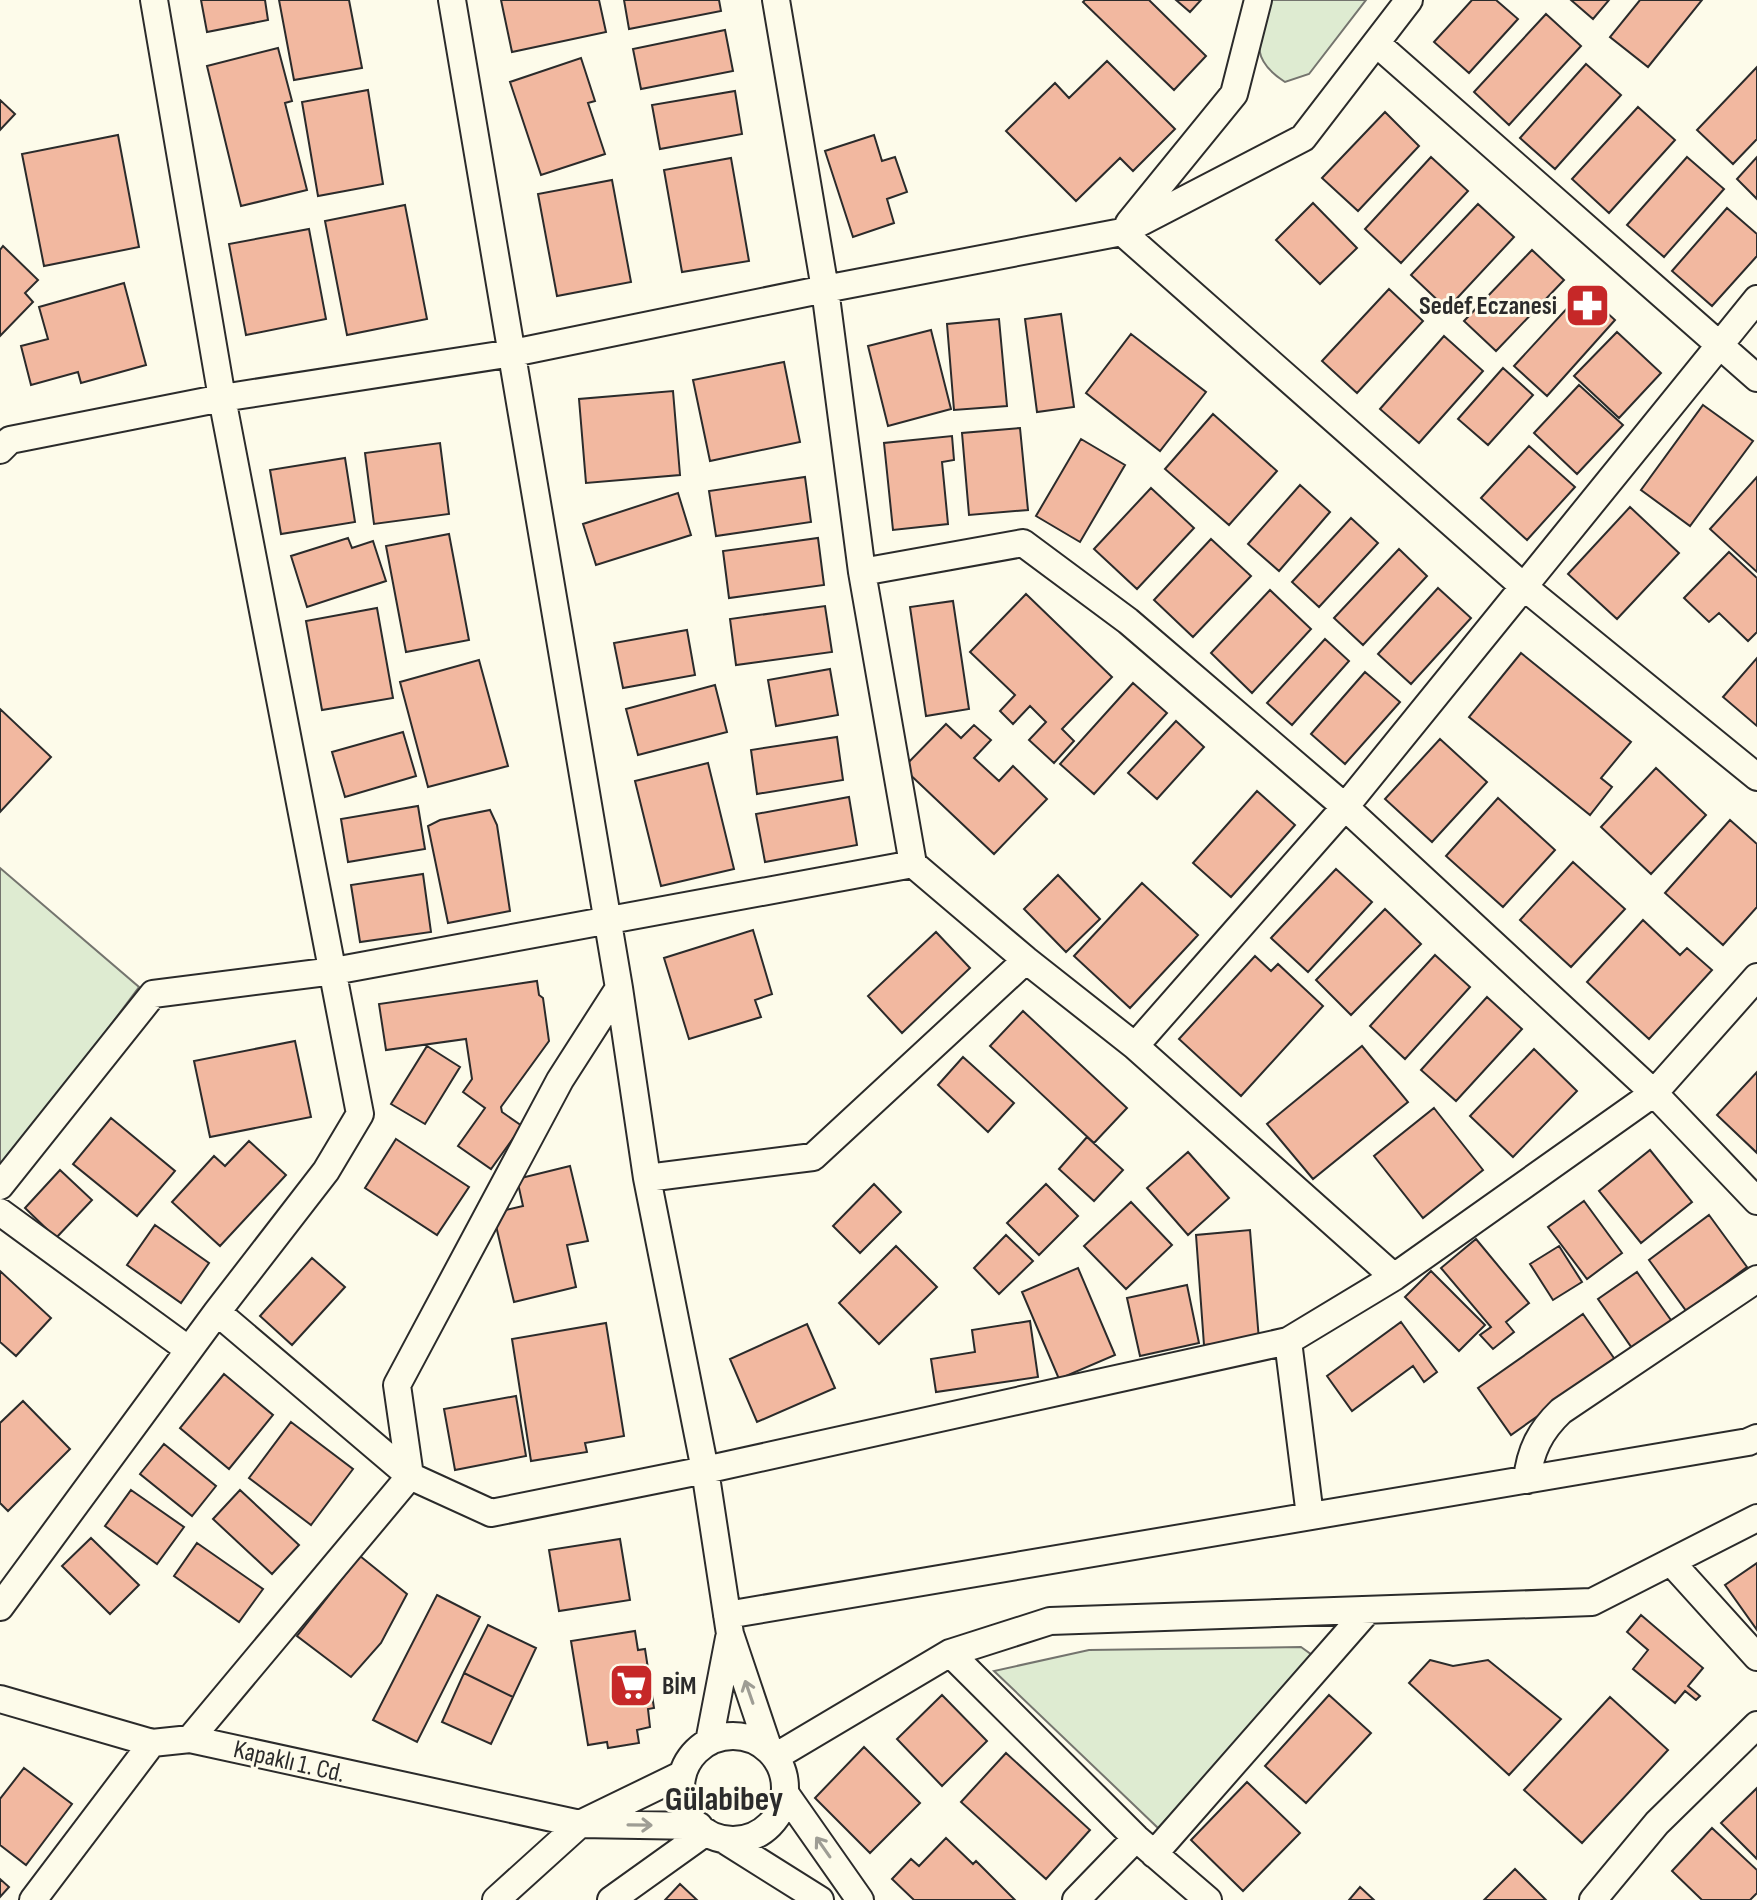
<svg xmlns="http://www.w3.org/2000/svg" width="1757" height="1900" font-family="'Sofia Sans Condensed',sans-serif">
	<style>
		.green { fill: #deebd1; stroke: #74746e; stroke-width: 2 }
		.building { fill: #f2b8a0; stroke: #2b2b2b; stroke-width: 2 }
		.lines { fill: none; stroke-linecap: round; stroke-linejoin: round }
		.minor-casing { stroke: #2b2b2b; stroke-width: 30 }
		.minor { stroke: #fdfbea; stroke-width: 26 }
		.oneway { stroke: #9e9d94 }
		.labels { text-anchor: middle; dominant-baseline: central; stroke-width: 6; stroke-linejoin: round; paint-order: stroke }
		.poi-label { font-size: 26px; font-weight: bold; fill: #2b2b2b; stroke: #fdfbea; text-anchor: end }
		.street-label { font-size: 26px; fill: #2b2b2b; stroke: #fdfbea }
		.district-label { font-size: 34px; font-weight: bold; fill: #2b2b2b; stroke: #fdfbea }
	</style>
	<rect width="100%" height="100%" fill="#fdfbea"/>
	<path class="green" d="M1270,0H1366L1309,74L1285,82C1246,57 1260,37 1270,0Z
		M0,868L139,987L0,1174Z
		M1301,1647L1312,1655L1306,1673L1158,1828L994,1671L1089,1650Z"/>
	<path class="building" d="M201,0H265L268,20L207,32Z
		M279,0H349L362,68L294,80Z
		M501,0H599L606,32L512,52Z
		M624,0H719L721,11L629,29Z
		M1085,0H1149L1206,56L1174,90L1083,2Z
		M1176,0H1201L1190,12Z
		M1472,0H1496L1518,19L1469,73L1434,42Z
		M1571,0H1609L1593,19Z
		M1640,0H1702L1648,67L1610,37Z
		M1546,14L1581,46L1509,125L1474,92Z
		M725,30L733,71L641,89L633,49Z
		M278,48L292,101L285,103L307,190L241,206L207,66Z
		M581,58L595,101L588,103L605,154L541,175L510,82Z
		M1107,61L1175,129L1133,171L1120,158L1076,201L1006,131L1055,83L1069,98Z
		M1586,64L1621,95L1555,169L1520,138Z
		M1757,67V139L1733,164L1697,130Z
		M368,90L383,184L318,196L302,102Z
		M735,91L742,134L660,149L652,105Z
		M0,100L15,114L0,130Z
		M1638,107L1675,140L1609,213L1572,179Z
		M1385,112L1419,146L1358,211L1322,178Z
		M118,135L139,247L44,266L22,154Z
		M874,135L882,161L895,157L907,192L887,199L894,223L853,237L825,151Z
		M1431,157L1468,191L1401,263L1365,229Z
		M1687,157L1724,189L1664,257L1627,225Z
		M1757,157V199L1737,179Z
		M731,158L749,261L682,272L664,170Z
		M612,180L631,282L557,296L538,194Z
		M1313,203L1357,248L1320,284L1276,240Z
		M1478,204L1514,237L1447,309L1411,275Z
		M405,205L427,319L347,335L325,221Z
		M1727,208L1757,234V256L1712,306L1672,271Z
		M309,229L326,319L246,335L229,244Z
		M3,246L38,280L25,293L33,302L0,336V250Z
		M1532,250L1564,280L1496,351L1464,321Z
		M124,283L146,365L81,383L78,372L31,385L21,346L48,339L39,307Z
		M1389,289L1423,321L1357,393L1322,361Z
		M1583,291L1615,320L1547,396L1514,366Z
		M1061,314L1074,407L1037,412L1025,319Z
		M999,319L1007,406L954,410L947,324Z
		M931,330L951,409L888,426L868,346Z
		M1617,332L1661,373L1619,418L1574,376Z
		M1131,334L1206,392L1160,451L1086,393Z
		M1444,336L1483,371L1419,443L1380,409Z
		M784,362L800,442L710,461L693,380Z
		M1503,368L1533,395L1488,445L1458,419Z
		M1579,385L1623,425L1577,474L1534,433Z
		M673,391L680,475L586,483L579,399Z
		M1703,405L1753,441L1690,526L1641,490Z
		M1213,414L1277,471L1229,525L1165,469Z
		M1020,428L1028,510L969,515L962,433Z
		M952,436L954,460L942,462L948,524L893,530L884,443Z
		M1081,439L1125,465L1080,542L1036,516Z
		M440,443L449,514L374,524L365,453Z
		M1529,446L1575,487L1527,540L1481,498Z
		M345,458L355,522L281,534L270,470Z
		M805,477L811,522L716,536L709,491Z
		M1757,477V572L1710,529Z
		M1300,485L1330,512L1279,571L1248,544Z
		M1151,488L1194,528L1137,589L1094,549Z
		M678,493L691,535L596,565L583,524Z
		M1630,507L1679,553L1617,619L1568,574Z
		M1351,518L1378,543L1319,607L1292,582Z
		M449,534L469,640L406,652L386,546Z
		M348,538L352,548L373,541L386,581L307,607L291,556Z
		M818,538L824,585L729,598L723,551Z
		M1211,539L1251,576L1193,637L1154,600Z
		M1399,549L1427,576L1363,645L1334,618Z
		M1729,552L1757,578V632L1748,641L1719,613L1709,622L1684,598Z
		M1438,588L1471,618L1411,684L1378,654Z
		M1270,590L1311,629L1252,693L1211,653Z
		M1026,594L1112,677L1062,729L1074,741L1054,763L1029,740L1046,722L1030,706L1013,724L1000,711L1015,695L970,652Z
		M953,601L969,709L926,716L910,607Z
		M825,606L832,652L736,665L730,619Z
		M377,608L393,698L322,710L306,621Z
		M687,630L695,675L623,688L614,643Z
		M1325,639L1349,661L1292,725L1267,703Z
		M1521,653L1631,742L1601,778L1612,787L1590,815L1469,717Z
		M1757,658V726L1723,697Z
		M479,660L508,766L428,787L400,682Z
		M830,669L838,715L776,726L768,680Z
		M1365,672L1400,702L1345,764L1311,734Z
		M1133,683L1167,713L1094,794L1060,764Z
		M715,685L727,732L638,755L626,709Z
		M0,709L51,757L0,812Z
		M1176,721L1204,747L1157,799L1128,773Z
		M946,724L961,738L974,725L991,740L974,758L999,781L1013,766L1047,799L994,854L903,768Z
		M403,732L416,776L345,797L332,752Z
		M837,737L843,780L757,794L751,750Z
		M1440,739L1487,782L1432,842L1385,799Z
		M708,763L734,869L661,886L635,781Z
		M1656,768L1706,815L1651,874L1601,827Z
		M1257,791L1295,825L1231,897L1193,863Z
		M849,797L857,845L765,862L756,814Z
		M1498,798L1555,850L1503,907L1446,856Z
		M418,806L425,849L348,862L341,819Z
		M490,810L497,825L510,911L448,923L428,826L440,820Z
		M1730,820L1757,844V907L1723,945L1665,893Z
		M1573,862L1625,909L1571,967L1520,920Z
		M1336,869L1372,902L1308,972L1271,938Z
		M423,874L431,932L360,942L351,885Z
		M1058,875L1100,919L1066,952L1024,909Z
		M1142,883L1198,935L1130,1008L1074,956Z
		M1385,909L1421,944L1351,1015L1316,980Z
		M1643,920L1680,955L1687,948L1712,970L1649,1039L1587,982Z
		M753,930L772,994L755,1000L761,1017L689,1039L664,958Z
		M936,932L970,968L902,1033L868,996Z
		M1435,955L1470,987L1405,1059L1370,1026Z
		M1255,956L1271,971L1278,964L1323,1006L1241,1096L1179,1039Z
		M537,981L539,995L543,998L549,1041L501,1107L502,1112L522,1126L491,1169L458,1146L485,1108L463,1092L472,1079L466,1039L386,1050L379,1004Z
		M1487,997L1522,1029L1456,1101L1421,1070Z
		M1023,1011L1127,1108L1094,1143L990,1046Z
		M295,1041L311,1117L210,1137L194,1061Z
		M427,1046L460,1067L425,1124L391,1104Z
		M1362,1046L1408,1102L1313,1179L1267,1124Z
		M1534,1049L1577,1091L1513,1157L1470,1116Z
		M963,1057L1014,1103L988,1132L938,1085Z
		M1757,1072V1153L1717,1115Z
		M1434,1108L1483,1170L1423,1218L1374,1156Z
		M111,1118L175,1171L137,1216L73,1164Z
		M1087,1137L1123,1170L1094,1201L1059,1169Z
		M396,1139L469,1187L437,1235L365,1188Z
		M249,1141L286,1175L220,1246L172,1202L214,1156L225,1166Z
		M1650,1150L1692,1202L1641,1243L1599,1191Z
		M1188,1152L1229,1198L1188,1235L1147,1188Z
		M570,1166L588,1241L567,1245L576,1287L514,1302L493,1213L523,1206L517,1179Z
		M60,1170L92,1200L56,1238L25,1208Z
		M874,1184L901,1212L860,1253L833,1226Z
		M1046,1184L1078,1216L1039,1255L1007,1223Z
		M1584,1201L1622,1253L1587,1279L1548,1227Z
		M1131,1202L1172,1245L1126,1289L1084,1246Z
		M1709,1215L1747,1267L1687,1312L1649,1260Z
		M155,1225L209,1263L181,1303L127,1265Z
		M1250,1230L1259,1340L1204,1345L1196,1235Z
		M1006,1235L1033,1261L999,1294L974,1268Z
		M1476,1239L1529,1303L1506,1322L1514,1332L1493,1349L1480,1335L1491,1327L1441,1268Z
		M896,1246L937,1287L879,1344L839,1303Z
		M1559,1246L1582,1282L1553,1300L1530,1264Z
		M312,1258L345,1287L292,1345L260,1316Z
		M1078,1268L1115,1355L1059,1379L1022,1292Z
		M0,1271L51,1318L16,1356L0,1342Z
		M1431,1271L1485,1325L1459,1351L1405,1297Z
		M1637,1272L1673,1323L1634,1351L1598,1299Z
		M1187,1285L1199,1343L1140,1356L1127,1298Z
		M1583,1314L1616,1361L1511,1435L1478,1388Z
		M1030,1321L1038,1377L936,1392L931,1359L975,1352L972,1330Z
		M1401,1322L1437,1372L1424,1382L1413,1366L1352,1411L1327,1376Z
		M606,1323L624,1436L585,1443L587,1452L531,1461L512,1339Z
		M807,1324L835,1388L757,1422L730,1359Z
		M224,1374L273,1415L229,1469L180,1428Z
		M516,1396L526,1456L455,1470L444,1409Z
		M23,1401L70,1449L8,1511L0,1503V1423Z
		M291,1422L353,1469L311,1525L249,1478Z
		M164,1444L216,1486L192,1516L140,1474Z
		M131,1490L184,1527L157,1564L105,1526Z
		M240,1490L299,1545L272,1574L213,1519Z
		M91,1538L139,1585L110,1614L62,1566Z
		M620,1539L630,1600L559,1611L549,1550Z
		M197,1543L263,1589L239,1622L174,1576Z
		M360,1556L407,1594L381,1643L351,1677L297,1636Z
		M1757,1563V1630L1725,1585Z
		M437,1595L480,1617L417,1742L373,1720Z
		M1641,1615L1703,1668L1688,1686L1700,1696L1696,1700L1685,1691L1675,1703L1633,1669L1648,1650L1627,1632Z
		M488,1625L536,1648L513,1697L464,1673Z
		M635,1631L638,1650L645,1649L654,1708L648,1709L650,1727L637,1730L639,1743L608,1748L607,1742L588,1745L571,1641Z
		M1430,1660L1453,1666L1488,1660L1561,1719L1509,1775L1409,1683Z
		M464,1673L513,1697L491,1744L442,1722Z
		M942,1695L987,1741L942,1786L897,1739Z
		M1329,1695L1371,1733L1306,1803L1265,1766Z
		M1610,1697L1668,1750L1582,1843L1524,1790Z
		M864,1747L920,1803L870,1853L815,1798Z
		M1006,1753L1090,1830L1046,1879L961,1802Z
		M24,1768L72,1804L26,1865L0,1845V1799Z
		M1247,1782L1300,1833L1243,1891L1191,1840Z
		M1757,1788V1859L1721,1823Z
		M1712,1828L1757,1870V1893L1750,1900H1702L1672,1871Z
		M946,1838L973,1864L976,1861L1015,1900H914L892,1879L911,1859L919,1866Z
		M1515,1869L1546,1900H1484Z
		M0,1879L9,1887L0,1897Z
		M680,1884L697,1900H665Z
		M1360,1887L1374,1900H1349Z"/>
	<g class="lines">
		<defs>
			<path id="minor" d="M452,0L619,988L647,1178L705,1470L730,1634L769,1750
				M776,0L825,289L862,572L913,864L1026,960L1135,1046L1394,1277
				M1376,43L1757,378
				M1129,223L1234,94L1258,0
				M1122,232L1524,587L1757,777
				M0,450L10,440L222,398L513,353L825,289L1122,232L1303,138L1409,0
				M862,572L1023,543L1128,621L1345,807L1654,1093L1757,1201
				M1135,1046L1345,807L1757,299
				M647,1178L813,1157L1026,960
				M0,1186L153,994L334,971L913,864
				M0,1212L189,1350
				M217,1312L410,1476L491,1513L705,1470L1288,1341L1394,1277L1654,1093L1757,977
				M1288,1341L1310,1516
				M1527,1480C1530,1451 1540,1431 1561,1411L1757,1279
				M1671,1562L1757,1657
				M0,1607L217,1312L326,1171L360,1114L222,398L154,0
				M727,1615L1748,1442L1757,1438
				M950,1653L1136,1838L1208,1900
				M0,1699L152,1743L190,1739L580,1824L699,1826
				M681 1788a52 52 0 1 1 104 0a52 52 0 1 1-104 0Z
				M190,1739L410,1476L397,1385L560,1080L619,988
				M709,1742L729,1638
				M775,1757L950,1653L1050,1621L1592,1602L1757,1518
				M785,1793L860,1900
				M723,1839L820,1900
				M1154,1854L1368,1610
				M33,1900L152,1743
				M496,1900L580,1824L683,1774
				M611,1900L706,1832
				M1076,1900L1136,1838
				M1593,1900L1657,1823L1757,1725"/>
		</defs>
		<use href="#minor" class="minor-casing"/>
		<use href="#minor" class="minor"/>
	</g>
	<defs><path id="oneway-shaft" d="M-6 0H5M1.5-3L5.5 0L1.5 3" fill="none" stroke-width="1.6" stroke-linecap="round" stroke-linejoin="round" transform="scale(2)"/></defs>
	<g class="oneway">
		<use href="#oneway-shaft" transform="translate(749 1692) rotate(-109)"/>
		<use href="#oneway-shaft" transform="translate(640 1825) rotate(1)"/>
		<use href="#oneway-shaft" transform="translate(823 1847) rotate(-125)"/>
	</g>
	<defs>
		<symbol id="pharmacy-square" viewBox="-11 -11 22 22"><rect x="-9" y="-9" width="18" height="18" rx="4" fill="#c62828" stroke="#fdfbea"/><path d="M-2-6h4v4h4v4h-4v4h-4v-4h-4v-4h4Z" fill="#fff"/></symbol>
		<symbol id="supermarket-square" viewBox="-11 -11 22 22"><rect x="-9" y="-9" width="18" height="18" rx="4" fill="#c62828" stroke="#fdfbea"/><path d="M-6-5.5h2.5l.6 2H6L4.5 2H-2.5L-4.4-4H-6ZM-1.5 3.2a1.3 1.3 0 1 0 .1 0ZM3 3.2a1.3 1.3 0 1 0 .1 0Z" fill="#fff"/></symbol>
	</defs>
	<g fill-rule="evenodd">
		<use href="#pharmacy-square" x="1562" y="280" width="51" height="51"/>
		<use href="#supermarket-square" x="606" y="1660" width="51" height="51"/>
	</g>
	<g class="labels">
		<g class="poi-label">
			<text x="1557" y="306">Sedef Eczanesi</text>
			<text x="662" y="1686" text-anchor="start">BİM</text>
		</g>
		<g class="street-label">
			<text transform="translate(289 1762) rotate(13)">Kapaklı 1. Cd.</text>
		</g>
		<g class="district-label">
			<text x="724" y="1799">Gülabibey</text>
		</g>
	</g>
</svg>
